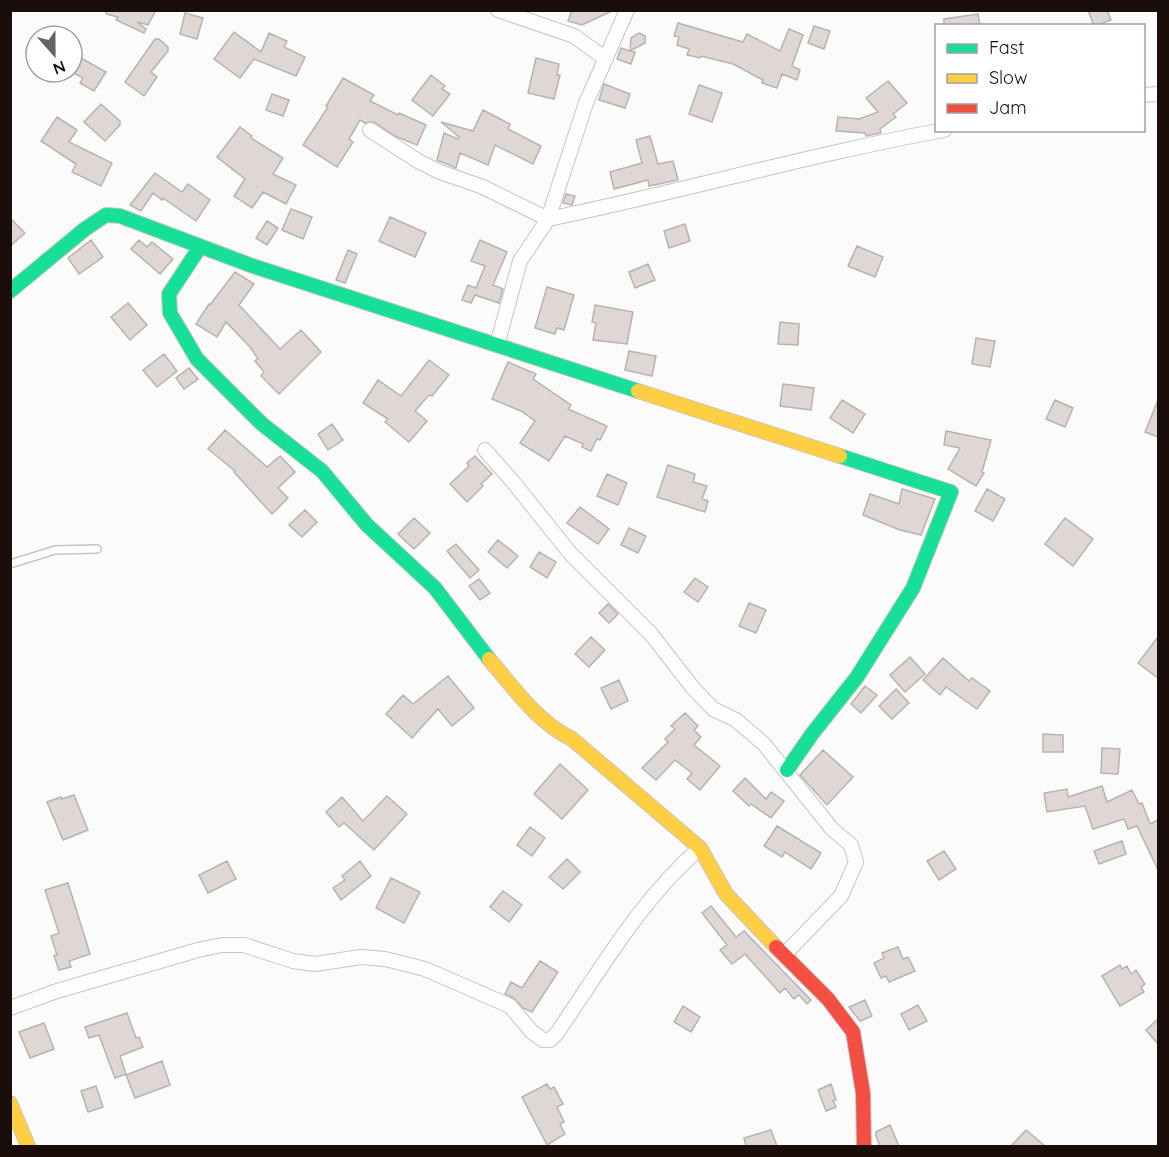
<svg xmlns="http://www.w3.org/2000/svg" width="1169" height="1157" font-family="Quicksand,sans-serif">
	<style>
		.building { fill: #ded7d4; stroke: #b8b2b0; stroke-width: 1.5 }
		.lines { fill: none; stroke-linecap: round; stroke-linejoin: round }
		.lane-casing { stroke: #cac3c1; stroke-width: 10 }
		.street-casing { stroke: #cac3c1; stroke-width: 16 }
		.fast-casing { stroke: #cac3c1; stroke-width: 16 }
		.slow-casing { stroke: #cac3c1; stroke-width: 16 }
		.jam-casing { stroke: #cac3c1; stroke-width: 16 }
		.lane { stroke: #fefefe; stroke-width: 7 }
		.street { stroke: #fefefe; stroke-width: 14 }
		.fast { stroke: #16e098; stroke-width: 14 }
		.slow { stroke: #ffcf43; stroke-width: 14 }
		.jam { stroke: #f24e42; stroke-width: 14 }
	</style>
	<rect width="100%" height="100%" fill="#fbfbfb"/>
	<path class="building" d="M106,10H156L148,25L137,22L146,29L144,33L116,20L118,17L106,14Z
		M572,10H614L582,25L568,21Z
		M1088,10H1107L1111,20L1094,26Z
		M185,13L203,18L197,39L180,34Z
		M978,14L980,26H944V19Z
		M678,23L743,42L747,34L780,51L789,29L803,35L792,66L800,70L797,80L782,74L777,88L762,83L763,80L733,64L701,56L700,58L687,55L689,49L677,45L679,37L674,36Z
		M814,26L830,31L824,49L808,43Z
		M234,32L261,52L269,33L287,41L284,47L305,57L296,76L254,59L240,78L214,59Z
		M639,33L645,36V43L630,51L635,52L631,64L617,59L621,48L630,51L631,38Z
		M155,39H159L168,47V51L151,72L157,77L144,96L125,82Z
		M72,53L106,72L94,91L80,83L83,78L72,72Z
		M536,58L559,64L557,75H560L554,99L528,93Z
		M431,75L445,86L442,89L450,94L433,116L412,100Z
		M343,78L374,95L370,101L398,115L399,113L426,125L417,145L395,136L374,122L365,123L360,120L349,139L353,142L337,167L303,145L328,107L326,106Z
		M888,81L907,103L893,114L896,117L880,129L881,133L866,136L865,133L836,131L838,117L859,119L878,112L866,98Z
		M604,84L630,94L625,108L599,100Z
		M699,85L722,93L712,122L689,114Z
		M272,94L289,100L283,116L266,110Z
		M101,104L120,121V125L105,141L84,122Z
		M483,110L510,124L508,129L541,146L533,164L495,145L488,165L460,153L456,168L437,160L444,133L458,139L459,137L441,122L473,131Z
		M57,117L77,130L69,142L112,163L101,186L72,172L76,164L41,141Z
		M240,127L252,136L251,138L283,158L273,174L296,185L286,204L263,192L252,208L234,196L245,179L217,157Z
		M650,136L658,164L673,161L678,180L649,186L648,180L614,189L610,172L642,163L636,140Z
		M155,173L182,192L188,184L210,200L196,221L163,198L162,200L153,193L141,211L130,205Z
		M566,194L575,196L572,205L563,203Z
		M291,209L312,217L303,239L282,230Z
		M390,217L426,233L415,257L379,241Z
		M10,218L25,233L10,246Z
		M267,221L278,228L267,245L256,238Z
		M685,224L690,241L669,248L664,231Z
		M91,240L103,257L79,274L68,258Z
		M139,240L147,247L152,242L173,259L160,274L131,249Z
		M480,240L507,252L493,285L503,289L499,303L475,295L471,303L462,300L468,285L476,288L485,266L471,261Z
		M857,246L883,257L875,277L848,266Z
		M348,250L357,254L345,283L336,280Z
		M648,264L655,280L635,288L629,272Z
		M235,272L254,284L239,305L280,349L301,330L321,352L279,394L261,376L264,372L255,361L258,359L250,347L226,322L217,337L196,324L209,304L210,305Z
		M547,287L574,295L564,330L557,328L555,334L535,328Z
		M128,303L147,325L130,340L111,317Z
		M595,305L633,312L627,344L593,340L596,323L592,322Z
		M780,322L799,324L798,345L778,344Z
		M976,338L995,341L990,367L972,364Z
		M629,351L656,356L652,376L625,370Z
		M164,354L177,371L157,387L143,370Z
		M429,360L449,375L432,396L429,395L415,411L427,421L409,442L385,422L388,419L363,403L378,380L401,396Z
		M508,362L536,374L533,379L571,405L568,409L607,426L600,440L597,439L591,451L582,447L583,444L565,436L549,461L520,443L535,421L521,411L492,399Z
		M189,368L198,379L184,389L176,378Z
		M783,384L814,388L811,410L780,406Z
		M842,400L865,414L853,433L830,418Z
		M1055,400L1073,408L1065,427L1046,419Z
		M1158,400V437L1145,432Z
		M332,424L343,440L328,450L318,434Z
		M225,430L267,467L280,456L295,472L278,488L288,498L272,514L234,472L235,471L208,449Z
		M946,431L991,440L982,472L984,473L976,486L948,469L960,448L944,445Z
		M475,456L492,474L481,484L483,486L467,502L450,484L469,466L467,463Z
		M668,465L695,474L693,482L707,486L702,499L708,501L705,512L657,497Z
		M607,474L627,483L618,505L597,496Z
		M902,489L935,499L921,535L900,530L863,515L870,494L899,504Z
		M987,489L1005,499L993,521L975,511Z
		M580,507L609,529L598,544L567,523Z
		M305,510L317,522L302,537L289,525Z
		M414,518L430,533L414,549L398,534Z
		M1065,518L1093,539L1073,566L1045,544Z
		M629,528L646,536L638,553L621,545Z
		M498,540L518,556L507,568L488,552Z
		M456,544L479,570L470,578L447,551Z
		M539,552L556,562L547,578L530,567Z
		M695,578L708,587L698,602L684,592Z
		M479,579L490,593L480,600L469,586Z
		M749,603L766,610L756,633L739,626Z
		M608,604L618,614L609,623L599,613Z
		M591,637L605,650L589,667L575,654Z
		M1158,637V678L1138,663Z
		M910,657L925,674L905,692L890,675Z
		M943,658L969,681L972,678L990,691L977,709L946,687L940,695L923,680Z
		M448,676L474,708L452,726L438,709L412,738L386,714L403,695L413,704Z
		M619,680L628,701L611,709L601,688Z
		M865,686L877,695L861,713L851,704Z
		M896,689L909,703L892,719L879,706Z
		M685,713L698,726L694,730L701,737L694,745L720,766L700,790L687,779L692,773L675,760L656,780L642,768L668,742L665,739L675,729L671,726Z
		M1043,734L1063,735V752H1043Z
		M1102,748L1120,749L1118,774L1101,773Z
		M823,750L853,777L827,805L800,775Z
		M560,764L588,790L562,819L534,794Z
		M745,778L766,799L771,792L784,801L771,818L751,804L749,806L733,791Z
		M1102,786L1107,802L1132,790L1139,804L1142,803L1150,824L1158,820V870L1137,826L1128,829L1124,819L1093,829L1085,806L1047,812L1044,793L1067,789L1068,797Z
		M74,795L88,830L63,840L47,802L61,797L62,799Z
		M387,796L407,814L374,850L344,823L339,827L326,812L342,797L363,821Z
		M777,826L821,853L811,869L785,852L782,857L764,846Z
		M530,827L545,838L532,856L517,845Z
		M1122,841L1126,854L1099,864L1094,851Z
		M944,851L956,869L939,880L927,861Z
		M567,859L580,872L563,889L549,877Z
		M227,861L236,879L208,893L199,875Z
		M360,861L371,876L341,900L333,888L345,880L342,876Z
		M391,878L420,892L404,923L376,908Z
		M68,883L90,954L69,961L71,967L59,970L54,956L57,955L51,936L59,933L45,890Z
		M503,891L522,905L509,922L490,907Z
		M711,906L736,937L744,931L811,1000L807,1004L799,995L794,999L785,988L780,993L745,954L732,964L720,950L727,945L702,913Z
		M898,947L903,959L908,957L915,971L889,982L886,976L881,978L874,963L884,958L882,953Z
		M540,961L558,972L532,1012L523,1008L514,998L505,994L511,982L522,988Z
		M1120,965L1122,969L1127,966L1131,974L1136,970L1145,984L1141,987L1144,992L1120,1006L1102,976Z
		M865,1000L872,1016L860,1021L849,1007Z
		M918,1005L927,1021L909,1030L901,1014Z
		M683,1006L700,1017L691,1032L674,1022Z
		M127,1013L136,1038L139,1037L143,1047L120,1056L126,1074L115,1078L99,1035L89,1038L85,1027Z
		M1158,1019V1044L1146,1030Z
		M44,1023L54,1049L30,1058L19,1032Z
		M162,1061L170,1085L135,1098L126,1075Z
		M547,1084L550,1089L554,1087L563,1104L557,1107L564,1122L560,1124L565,1134L547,1145L522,1097Z
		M831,1084L836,1100L833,1101L836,1107L826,1111L818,1090Z
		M96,1086L103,1107L88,1112L81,1091Z
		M890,1125L899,1146H880L876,1136V1132Z
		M771,1130L777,1146H746L744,1138Z
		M1026,1130L1045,1146H1011Z"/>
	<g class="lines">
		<defs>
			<path id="lane" d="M10,564L55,550L97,549"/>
			<path id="street" d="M498,10L574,36L606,59
				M1144,95L1158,94
				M370,130L418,161L440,172L483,187L548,219L586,103L627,10
				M497,345L520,261L548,219C681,192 811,154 944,130
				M485,450L513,482L570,553L651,634L693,688L713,709L736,720L764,744L832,829L851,845L856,862L841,896L784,955
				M10,1008L57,991L198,950L222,945H244L293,961L315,964L361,957L385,959L425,969L510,1006L532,1032L543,1040H550L557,1033C601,969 641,899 700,848"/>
			<path id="fast" d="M200,247L169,294L170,313L197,359L262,424L322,471L367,525L435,588L489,659
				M10,291L85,229L106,215L120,216L250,265L638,391
				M787,770L812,734L857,677L913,588L951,492L840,456"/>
			<path id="slow" d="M638,391L840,456
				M489,659C514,688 537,722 572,739L700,848L726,894L776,947
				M10,1103L28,1146"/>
			<path id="jam" d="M776,947L828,999L853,1032L863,1093L864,1146"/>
		</defs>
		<use href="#lane" class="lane-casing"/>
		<use href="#street" class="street-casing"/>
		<use href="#fast" class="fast-casing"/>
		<use href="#slow" class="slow-casing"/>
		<use href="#jam" class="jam-casing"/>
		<use href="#lane" class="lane"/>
		<use href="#street" class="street"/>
		<use href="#fast" class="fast"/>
		<use href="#slow" class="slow"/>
		<use href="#jam" class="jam"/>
	</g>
	<rect width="1169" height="1157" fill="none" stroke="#1b0e0a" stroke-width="24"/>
	<rect x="935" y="24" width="210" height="108" fill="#ffffff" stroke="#a49f9d" stroke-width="1.5"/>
	<rect x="947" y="44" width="30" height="9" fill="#16e098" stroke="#a49f9d" stroke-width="1.5"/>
	<text x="989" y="54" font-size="18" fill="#1b0e0a">Fast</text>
	<rect x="947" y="74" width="30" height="9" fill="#ffcf43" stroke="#a49f9d" stroke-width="1.5"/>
	<text x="989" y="84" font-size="18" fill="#1b0e0a">Slow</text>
	<rect x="947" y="104" width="30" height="9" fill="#f24e42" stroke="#a49f9d" stroke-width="1.5"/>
	<text x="989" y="114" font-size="18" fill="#1b0e0a">Jam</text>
	<g transform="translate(54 54) rotate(159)"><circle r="28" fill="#ffffff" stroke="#a49f9d" stroke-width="1.5"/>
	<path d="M0-4.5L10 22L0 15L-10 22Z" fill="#69615e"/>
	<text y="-9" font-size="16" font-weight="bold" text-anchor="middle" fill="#1b0e0a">N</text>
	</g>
</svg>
